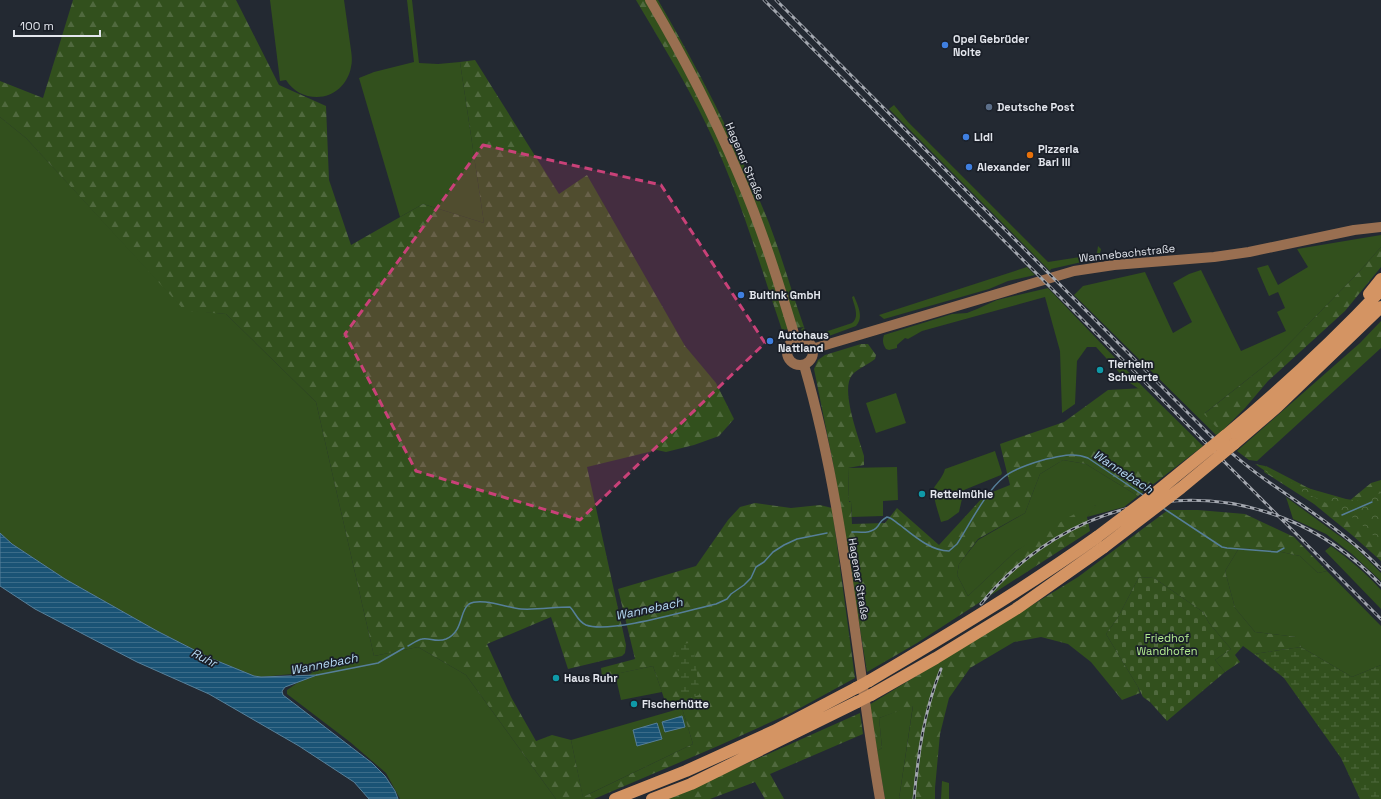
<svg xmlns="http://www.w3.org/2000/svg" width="1381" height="799" font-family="'Space Grotesk',sans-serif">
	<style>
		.green { fill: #32501d }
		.forest { fill: url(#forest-firs) }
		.wetland { fill: url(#wetland-marsh) }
		.cemetery { fill: url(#cemetery-stones) }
		.park { fill: url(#park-crowns) }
		.water { fill: url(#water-rules); stroke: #567f99 }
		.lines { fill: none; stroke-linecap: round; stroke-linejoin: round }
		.stream { stroke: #567f99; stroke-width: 1.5 }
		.secondary { stroke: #996f51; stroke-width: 10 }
		.motorway { stroke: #d49463; stroke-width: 12 }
		.rail-casing { stroke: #a3a7af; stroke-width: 3 }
		.rail { stroke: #1a1f28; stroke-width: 1.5; stroke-dasharray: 4.5; stroke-linecap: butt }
		.motorway-bridge { stroke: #d49463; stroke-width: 12 }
		.marked { fill: #c94178; fill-opacity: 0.2; stroke: #c94178; stroke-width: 3; stroke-dasharray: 8 5; stroke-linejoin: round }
		.shop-dot { fill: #3f7fe0; stroke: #1a1f28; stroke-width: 1.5 }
		.service-dot { fill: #5c6f8a; stroke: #1a1f28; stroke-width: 1.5 }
		.food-dot { fill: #e8710a; stroke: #1a1f28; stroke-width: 1.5 }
		.culture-dot { fill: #0f9aa8; stroke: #1a1f28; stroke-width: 1.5 }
		.labels { text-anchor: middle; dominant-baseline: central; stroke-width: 3.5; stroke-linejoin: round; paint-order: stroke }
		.poi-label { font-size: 11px; font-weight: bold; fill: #e3e6ed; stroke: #1a1f28; text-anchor: start }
		.street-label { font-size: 11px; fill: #e3e6ed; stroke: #1a1f28 }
		.park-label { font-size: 11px; fill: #b2ea90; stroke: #1a1f28 }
		.water-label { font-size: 12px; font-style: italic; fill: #b6daf4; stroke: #1a1f28 }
	</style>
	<defs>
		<pattern id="forest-firs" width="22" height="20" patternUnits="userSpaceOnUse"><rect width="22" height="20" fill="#32501d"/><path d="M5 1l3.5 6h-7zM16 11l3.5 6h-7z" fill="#50693e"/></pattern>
		<pattern id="wetland-marsh" width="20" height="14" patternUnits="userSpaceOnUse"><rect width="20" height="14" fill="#32501d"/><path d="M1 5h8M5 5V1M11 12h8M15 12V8" fill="none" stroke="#50693e"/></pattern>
		<pattern id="cemetery-stones" width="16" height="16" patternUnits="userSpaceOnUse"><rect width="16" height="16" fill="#32501d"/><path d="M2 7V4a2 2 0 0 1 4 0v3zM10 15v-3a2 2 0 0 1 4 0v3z" fill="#50693e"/></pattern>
		<pattern id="park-crowns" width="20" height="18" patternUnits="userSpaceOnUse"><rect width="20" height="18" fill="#32501d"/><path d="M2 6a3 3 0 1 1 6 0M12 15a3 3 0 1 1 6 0" fill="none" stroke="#50693e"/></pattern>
		<pattern id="water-rules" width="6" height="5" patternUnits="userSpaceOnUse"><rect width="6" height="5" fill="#1a5375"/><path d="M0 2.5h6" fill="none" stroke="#3b6c89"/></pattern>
	</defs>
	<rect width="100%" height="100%" fill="#232932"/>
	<path class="green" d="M270,0H344C346,14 348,29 350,43C351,51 353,59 351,67C348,84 334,97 317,97C304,97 293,91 286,80L280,81Z
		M407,0H412L419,63L438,64L460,62L484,223L423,204L400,217L359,78L374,72L414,62Z
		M894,105L908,122L1048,262L1093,255L1097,253L1098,246L1101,249C1100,254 1099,257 1095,259L1051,269L1050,271L889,109Z
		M0,117L26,138L185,310L226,314L316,402L374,656L418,647L466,675L556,799H400L386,773L350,742L287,694V690L313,672L261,677L254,676L210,658L157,631L65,579L12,544L0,533Z
		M1381,235V247L1359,272L1277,356L1205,413L1221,432L1216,435L1074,295L1083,286L1145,272L1173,333L1192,322L1173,283L1189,274L1201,270L1241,351L1286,331L1277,312L1285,308L1278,292L1269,296L1257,268L1268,265L1278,285L1308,267L1297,249Z
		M1027,267L1035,275L1008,281L989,289L884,319L879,315Z
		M1048,288L1144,388L1139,389L1127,381L1096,347H1087L1077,361L1075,404L1062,413L1060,351L1045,297L922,331L908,339L905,338L897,345V348L889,350L886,349C883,344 882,341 884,335L952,314L967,313L977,309L997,300Z
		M854,296C858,306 864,317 856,326L818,340C811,340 803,335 801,329L804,327C806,333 807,336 813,336L852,323C860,317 854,305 852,297Z
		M896,393L906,423L876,433L866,403Z
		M995,451L1002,473L1001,475L964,490L959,512L948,520L941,522C939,514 932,496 934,488C936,484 943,477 945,469Z
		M1063,460L1086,464L1138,496L1124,507L1087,517L1096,505L1016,551L968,596L957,575L959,564L978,540L1025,513L1040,474Z
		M897,467L898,500L883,501V516L852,517L851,502L849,501L848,468Z
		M1286,497L1356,548L1381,573V581L1352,554L1326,534L1293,519Z
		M1331,546C1349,559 1366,573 1381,590V609L1325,551Z
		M1239,548L1277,551L1300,556L1318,573L1327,571L1381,626V665L1352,677L1301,647L1296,637L1255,632L1235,608L1225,571Z
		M653,666L662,692L621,700L615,674Z
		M913,705L899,799H885L877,751L882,748L879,718Z
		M682,708L693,744L589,794L583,798L571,740Z
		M942,781L949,783V799H941Z"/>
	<path class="forest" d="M73,0H236L279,85L326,106L329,180L351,245L423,204L484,223L460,62L475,60L559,194L587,175L685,346L716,383L734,419L719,436L694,445L666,452L657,450L587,467L626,645L625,653L622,656L568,669L551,617L487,644L511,697L536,741L552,735L571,740L583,797L693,744L682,708L667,707L653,666L602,677L601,668L635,659L618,589L696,566L728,520L740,507L755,503L791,508L820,505L832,508L855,678L791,713L718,746L594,799H556L466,675L418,647L374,656L316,402L226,314L185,311L26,138L0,117V81L43,98Z
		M636,0H658C700,72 738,146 769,223C782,257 792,293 804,327L782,330C757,256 735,179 698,108C679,71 657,36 636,0Z
		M1381,247V267L1345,311L1268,381L1245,408L1221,432L1204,414L1277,356L1359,272Z
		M1381,321V348L1257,461L1249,460L1237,451L1360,343Z
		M861,344H868L876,355L875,359C868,365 858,368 852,375C840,390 859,438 864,456V465L848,468L849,502H851L852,524L885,523L897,508L939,545L985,495L1010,485L1000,444L1064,422L1108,390L1144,388L1203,446L1138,496L1086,464L1063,460L1040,474L1025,513L978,539L959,564L957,575L968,596L1016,551L1067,518L1086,508L1097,505L1087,517L1090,531L917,643L867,672L833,463L814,369L818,360L825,355Z
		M1266,466L1343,506L1371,483L1381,480V561L1352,535L1314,504L1264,472Z
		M1168,510H1198L1245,514L1294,537L1327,571L1318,573L1300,556L1277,551L1239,548L1225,571L1235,608L1255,632L1297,637L1301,647L1254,654L1243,646L1235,655L1240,662L1225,672L1215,660L1231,649L1209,623L1203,612L1154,578L1139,577L1117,619L1106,634L1138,687L1140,693L1122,700L1091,662L1068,644L1041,637L1014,642L970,668L949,698L940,734L935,788V799H899L913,706L879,718L882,748L877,751L869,705L1078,577Z
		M860,713L863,734L770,774L784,799H765L755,782L710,799H667Z"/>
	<path class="wetland" d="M689,643L694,652L698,682L700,689L699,695L687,699L681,695C681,684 679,674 676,663C675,657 673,653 673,647L678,648L682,644Z
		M1301,647L1352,677L1381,665V799H1360L1341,758L1284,678L1254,654Z"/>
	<path class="cemetery" d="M1139,577L1154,578L1203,612L1209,623L1231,649L1215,660L1225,672L1167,721L1150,702L1143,697L1138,687L1106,634L1117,619Z"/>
	<path class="park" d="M1255,464L1265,466L1281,478L1297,485L1346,499L1359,501L1381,493V544L1368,530L1347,513L1278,480Z"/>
	<path class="water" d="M0,533L12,544L65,579L157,631L210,658L254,676L261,677L317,675L285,687L282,691L283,695L372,763L385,776L395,791L398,799H369L354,782L299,746L209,694L137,662L35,609L0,586Z
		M682,716L685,727L665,732L662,722Z
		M657,723L662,739L637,746L633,730Z"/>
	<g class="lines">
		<path class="stream" d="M1163,508L1222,547L1227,548L1277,552L1284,548
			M1342,515L1372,502
			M852,532C862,532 872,534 878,526C881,521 882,520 887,517C893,518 895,522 900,525C914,536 931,551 949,551L957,544C969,525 987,490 1004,477C1013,469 1040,460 1052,458C1064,455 1076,453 1088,458L1143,495
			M408,646C412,644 417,640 422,639C429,637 436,643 446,639C464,631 459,611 469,604C481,597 508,608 521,609C538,610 554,607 570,607C576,613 577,621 586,625C610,634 689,610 716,604L727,599L731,594L744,585L751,578L756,567L764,562L773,552L784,545L797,539L827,533
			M317,675L378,663L404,648"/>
		<path class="secondary" d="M650,0C683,56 713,114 738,173C762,228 779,284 796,340
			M787 352a13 13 0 1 1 26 0a13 13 0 1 1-26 0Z
			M812,349L1074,271L1114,265L1214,257L1249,252L1354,230L1381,227
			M804,365C845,506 855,654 880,799"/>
		<path class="motorway" d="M1369,294L1381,279
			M1225,436C1280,390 1332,342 1381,290
			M1234,444L1277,407L1381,307
			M869,681C947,635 1024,589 1097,537
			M871,695L936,658L1016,609L1104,547
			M615,799L686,771L774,731L856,688
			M652,799L691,784L857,702"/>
		<defs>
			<path id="rail" d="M764,0C970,206 1175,413 1381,619
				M776,0L1211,436C1228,450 1245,465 1263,478C1304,507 1346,533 1381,569
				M981,604C1085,476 1266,463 1381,585
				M914,799C918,754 924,711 941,669"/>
		</defs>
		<use href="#rail" class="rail-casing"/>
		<use href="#rail" class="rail"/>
		<path class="motorway-bridge" d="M1097,537L1154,494L1225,436
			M1104,547L1181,488L1234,444
			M856,688L869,681
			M857,702L871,695"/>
	</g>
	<path class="marked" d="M483,145L661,185L765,343L580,520L416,471L345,334Z"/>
	<g class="shop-dot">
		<circle cx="945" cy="45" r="4"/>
		<circle cx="966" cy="137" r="4"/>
		<circle cx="969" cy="167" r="4"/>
		<circle cx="741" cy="295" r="4"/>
		<circle cx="770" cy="341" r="4"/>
	</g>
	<circle class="service-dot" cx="989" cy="107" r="4"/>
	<circle class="food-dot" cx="1030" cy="155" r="4"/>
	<g class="culture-dot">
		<circle cx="1100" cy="370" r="4"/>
		<circle cx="922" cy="494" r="4"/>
		<circle cx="556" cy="678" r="4"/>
		<circle cx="634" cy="704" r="4"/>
	</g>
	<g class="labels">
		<g class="poi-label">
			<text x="953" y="39">Opel Gebrüder<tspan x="953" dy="13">Nolte</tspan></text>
			<text x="997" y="107">Deutsche Post</text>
			<text x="974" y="137">Lidl</text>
			<text x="1038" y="149">Pizzeria<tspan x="1038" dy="13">Bari III</tspan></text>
			<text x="977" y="167">Alexander</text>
			<text x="749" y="295">Bultink GmbH</text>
			<text x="778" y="335">Autohaus<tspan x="778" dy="13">Nattland</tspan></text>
			<text x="1108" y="364">Tierheim<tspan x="1108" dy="13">Schwerte</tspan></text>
			<text x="930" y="494">Rettelmühle</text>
			<text x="564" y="678">Haus Ruhr</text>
			<text x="642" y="704">Fischerhütte</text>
		</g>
		<g class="street-label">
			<text transform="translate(745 161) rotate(67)">Hagener Straße</text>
			<text transform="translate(1127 253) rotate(-6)">Wannebachstraße</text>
			<text transform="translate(859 579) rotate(81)">Hagener Straße</text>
		</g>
		<g class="park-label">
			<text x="1167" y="638">Friedhof<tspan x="1167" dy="13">Wandhofen</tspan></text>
		</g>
		<g class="water-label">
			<text transform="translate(1123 472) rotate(33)">Wannebach</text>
			<text transform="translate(649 609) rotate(-12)">Wannebach</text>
			<text transform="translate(204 658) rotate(27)">Ruhr</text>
			<text transform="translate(324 664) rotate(-11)">Wannebach</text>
		</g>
	</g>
	<path d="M14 30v6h86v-6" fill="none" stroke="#e3e6ed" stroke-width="2"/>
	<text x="20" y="30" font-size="12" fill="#e3e6ed" stroke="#1a1f28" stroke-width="3" paint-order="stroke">100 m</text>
</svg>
